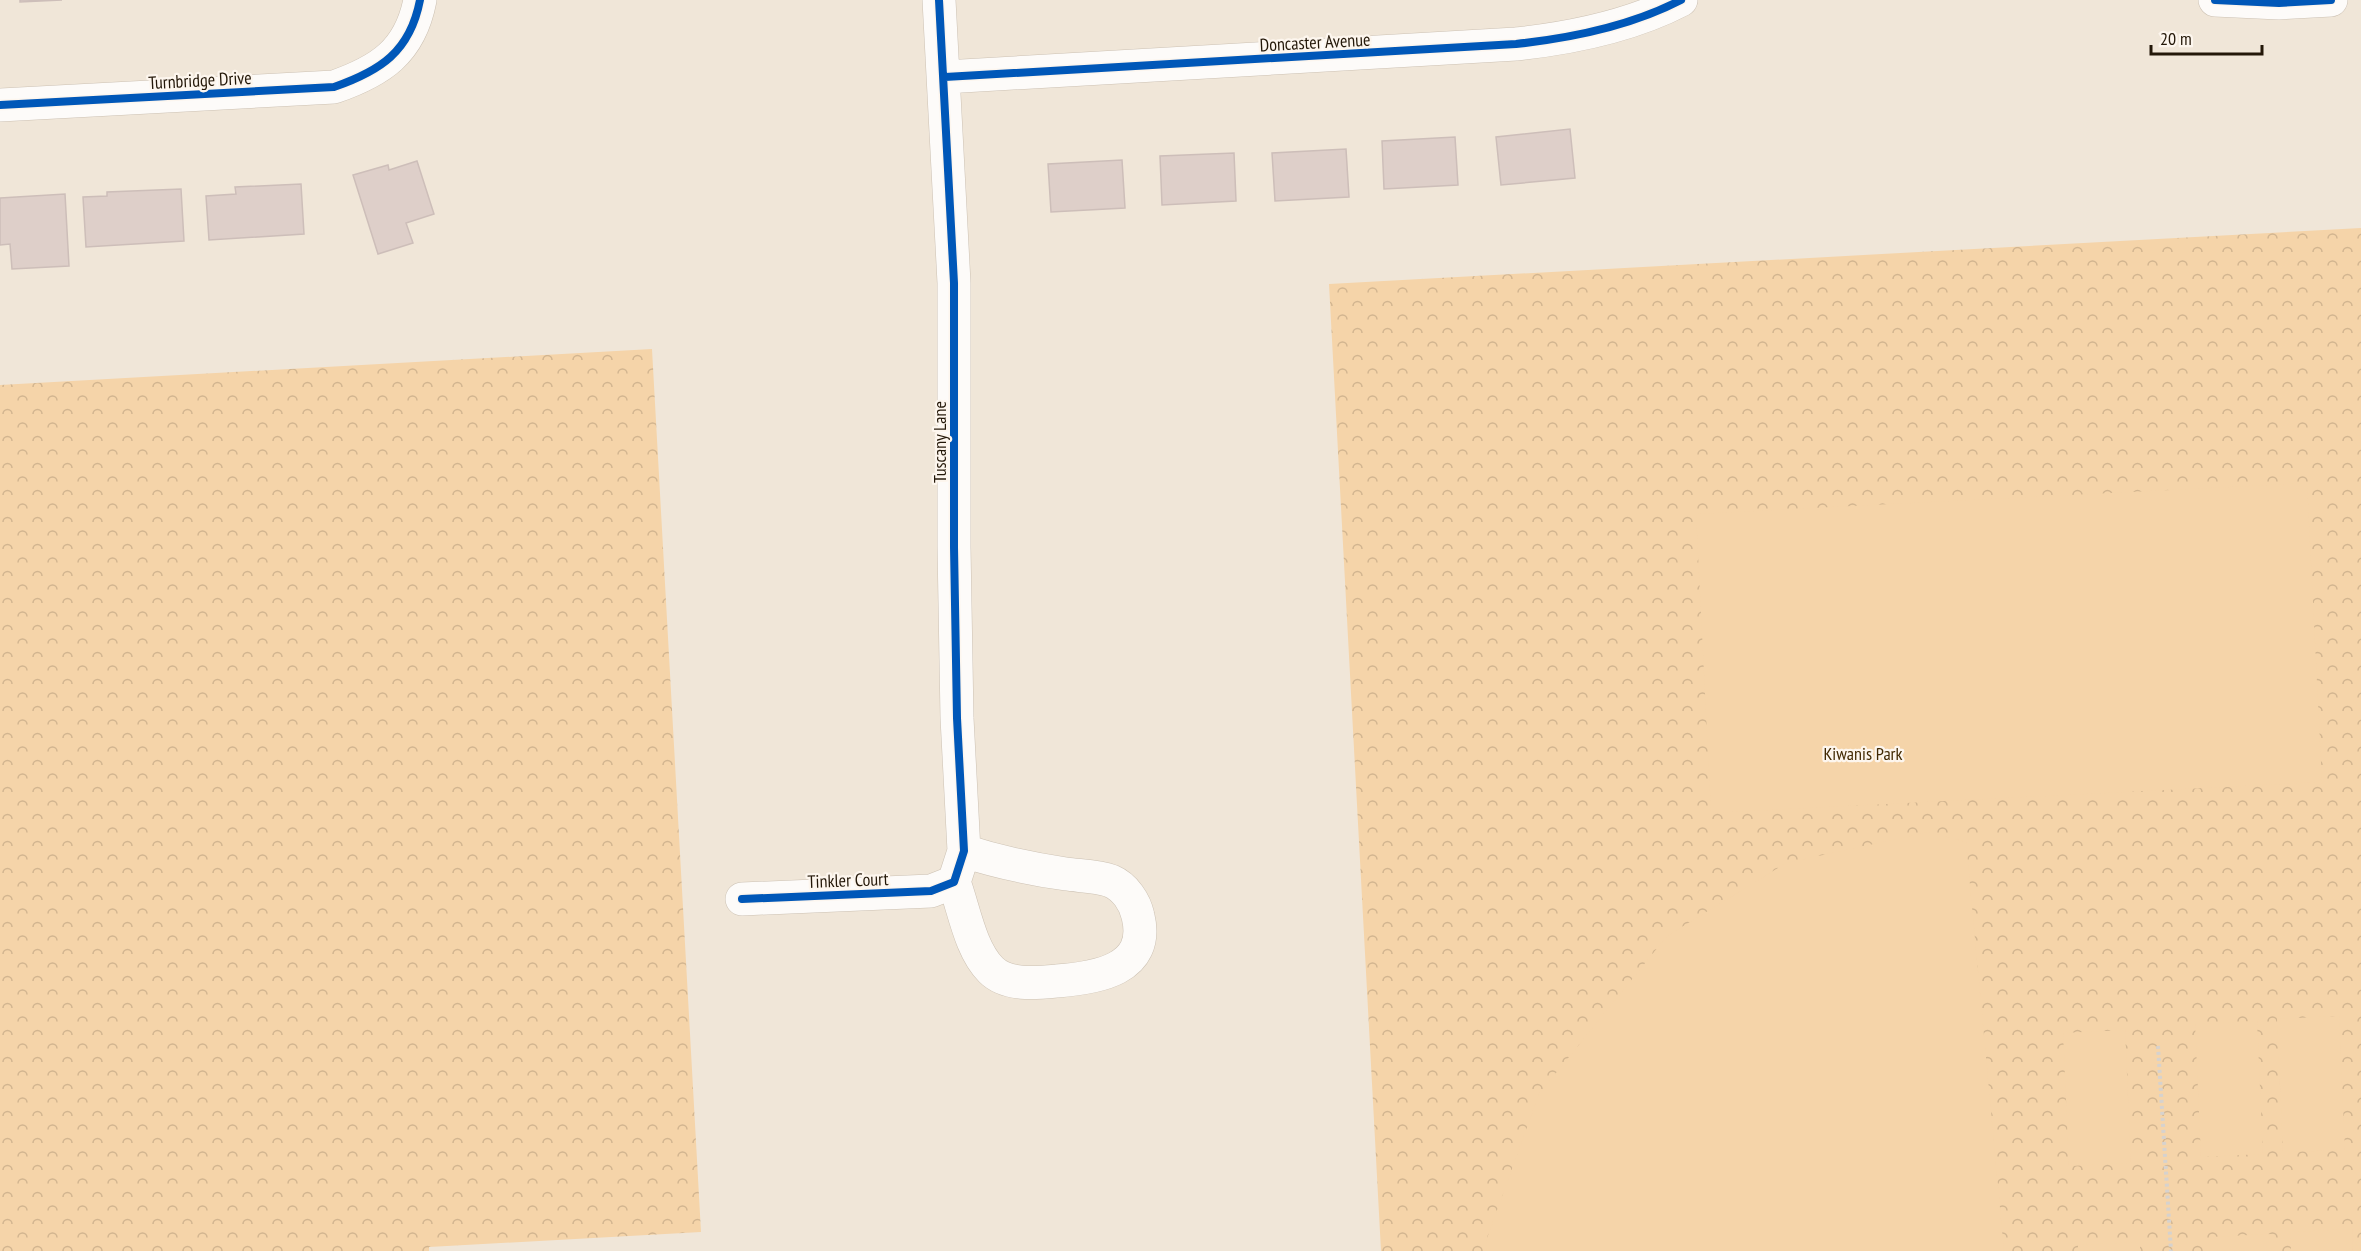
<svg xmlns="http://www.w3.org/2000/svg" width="2361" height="1251" font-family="'PT Sans Narrow',sans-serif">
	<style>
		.park { fill: url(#park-crowns) }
		.garden { fill: #f5d4a9 }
		.building { fill: #decfc9; stroke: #cdbeb9; stroke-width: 1.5 }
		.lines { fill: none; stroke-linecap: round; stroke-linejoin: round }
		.minor-casing { stroke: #ccc1b3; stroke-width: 34 }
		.path { stroke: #d6d2ce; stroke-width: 4; stroke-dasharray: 3 3; stroke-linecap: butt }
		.minor { stroke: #fdfbf9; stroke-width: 33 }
		.cycleway-casing { stroke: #fdf6ee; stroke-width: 11 }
		.cycleway { stroke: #0057b8; stroke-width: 8 }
		.labels { text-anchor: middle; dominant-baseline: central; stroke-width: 4.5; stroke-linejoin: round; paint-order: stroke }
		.street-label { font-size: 18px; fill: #231708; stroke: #fdf6ee }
		.park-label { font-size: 18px; fill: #422902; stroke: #fdf6ee }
	</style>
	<defs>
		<pattern id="park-crowns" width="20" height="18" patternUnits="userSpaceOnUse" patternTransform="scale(1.5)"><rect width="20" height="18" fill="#f5d4a9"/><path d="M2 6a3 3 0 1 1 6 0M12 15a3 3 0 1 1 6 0" fill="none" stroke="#d2b590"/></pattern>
	</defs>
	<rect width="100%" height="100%" fill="#f0e6d8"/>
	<path class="park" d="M2361,228V1251H1381L1329,284Z
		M652,349L701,1232L429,1247V1251H0V385Z"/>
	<path class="garden" d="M2307,483L2322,782L1711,813L1696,514Z
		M1929,832L1966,842L2004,1251H1487L1486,1241L1539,1094L1667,936L1786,863Z
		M2339,1016L2345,1150L2283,1152L2277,1019Z
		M2257,1021L2263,1154L2201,1157L2195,1024Z
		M2125,1030L2131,1163L2069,1166L2063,1033Z
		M2352,1229L2353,1251H2291L2290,1232Z
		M2271,1234V1251H2209V1237Z
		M2140,1242V1251H2078V1245Z"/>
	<path class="building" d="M20,0H62L20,2Z
		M1570,129L1575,178L1501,185L1496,137Z
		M1455,137L1458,185L1384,189L1382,141Z
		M1346,149L1349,197L1275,201L1272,153Z
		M1234,153L1236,201L1162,205L1160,156Z
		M1122,160L1125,208L1051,212L1048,164Z
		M417,161L434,214L406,223L413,243L378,254L353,175L388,165L389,170Z
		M301,184L304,234L209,240L206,196L236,194L235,187Z
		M181,189L184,241L86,247L83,197L107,196V192Z
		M65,194L69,266L12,269L10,244L0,245V198Z"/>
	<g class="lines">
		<defs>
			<path id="minor" d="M939,0L954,283V547L957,718L964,851L954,882
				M2215,0L2279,3L2331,0
				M945,77L1516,44C1572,38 1631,26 1681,0
				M0,105L334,87C380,71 410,52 420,0
				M954,882C964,909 970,949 991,970C1007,986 1036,983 1057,981C1096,978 1151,970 1138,916C1135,902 1125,887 1111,881C1098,876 1080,876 1066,874C1031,869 998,862 964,851
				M742,899L931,891L954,882"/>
		</defs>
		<use href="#minor" class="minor-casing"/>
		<path class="path" d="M2158,1046L2171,1251"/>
		<use href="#minor" class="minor"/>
		<defs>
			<path id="cycleway" d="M2215,0L2279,3L2331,0
				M945,77L1516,44C1572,38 1631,26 1681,0
				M0,105L334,87C380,71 410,52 420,0
				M742,899L931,891L954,882L964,851L957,718L954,547V283L939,0"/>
		</defs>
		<use href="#cycleway" class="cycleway-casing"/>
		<use href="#cycleway" class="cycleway"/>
	</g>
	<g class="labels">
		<g class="street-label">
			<text transform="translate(1315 42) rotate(-3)">Doncaster Avenue</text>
			<text transform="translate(200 80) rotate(-3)">Turnbridge Drive</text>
			<text transform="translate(939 442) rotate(-90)">Tuscany Lane</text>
			<text transform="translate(848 880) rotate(-2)">Tinkler Court</text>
		</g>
		<g class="park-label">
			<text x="1863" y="753">Kiwanis Park</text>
		</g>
	</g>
	<path d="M2151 45v9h111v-9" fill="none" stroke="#231708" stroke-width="3"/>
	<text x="2160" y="45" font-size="18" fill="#231708" stroke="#fdf6ee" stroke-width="4.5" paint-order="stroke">20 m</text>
</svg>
